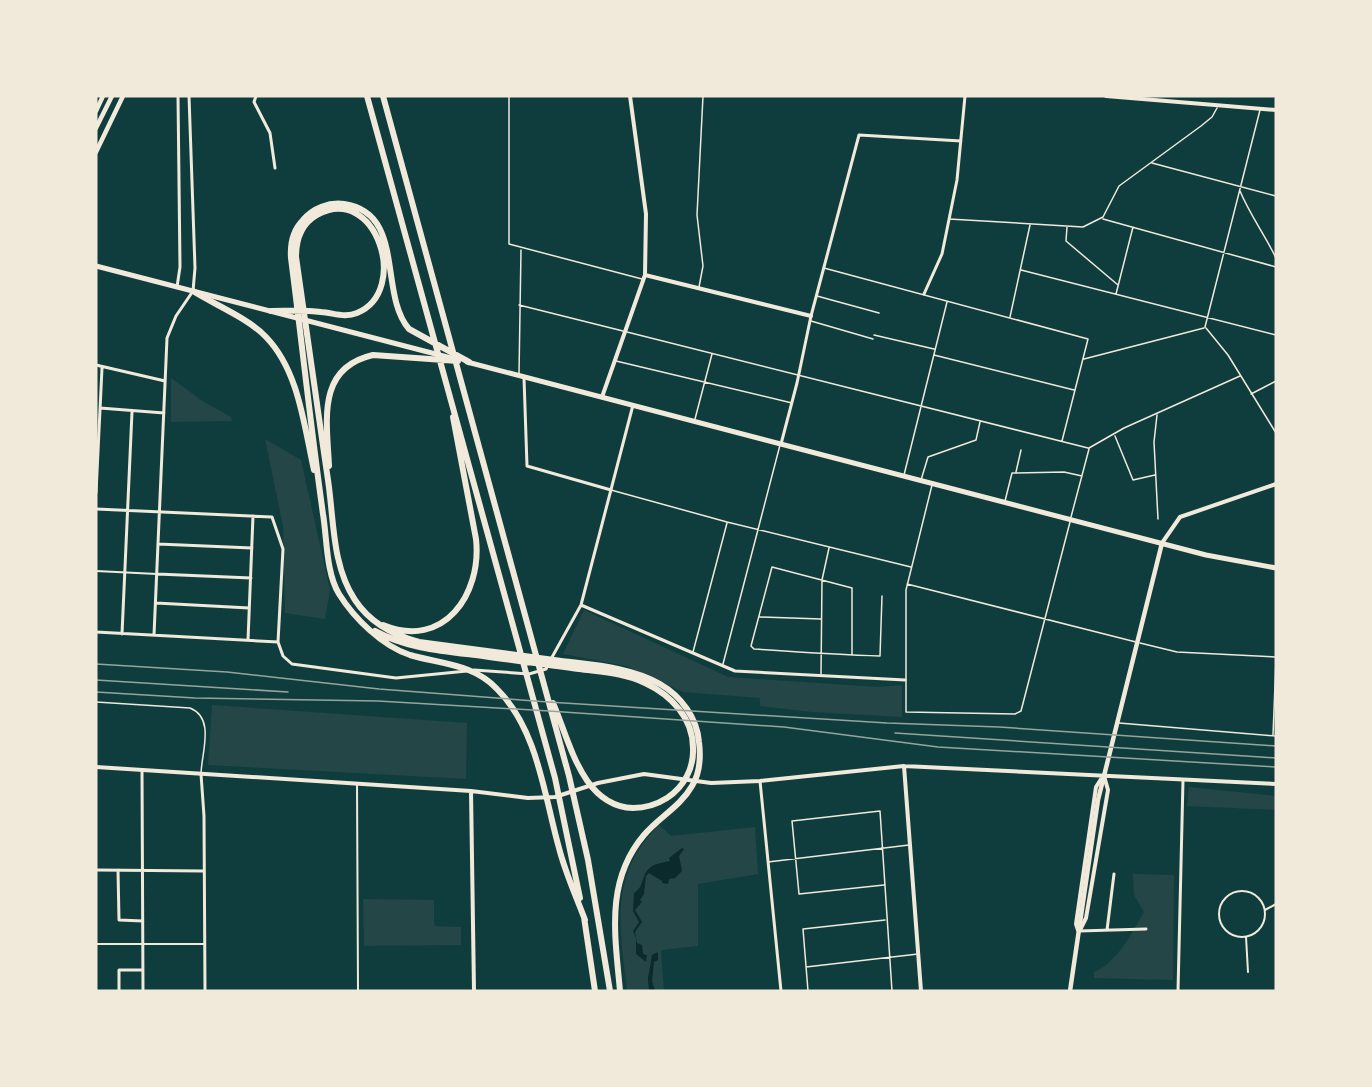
<svg xmlns="http://www.w3.org/2000/svg" width="1372" height="1087" font-family="'Roboto Condensed',sans-serif">
	<style>
		.green { fill: #244646 }
		.water { fill: #0a2a2b }
		.lines { fill: none; stroke-linecap: round; stroke-linejoin: round }
		.service { stroke: #f1e9da; stroke-width: 1.5 }
		.pedestrian { stroke: #f1e9da; stroke-width: 2 }
		.minor { stroke: #f1e9da; stroke-width: 3 }
		.tertiary { stroke: #f1e9da; stroke-width: 4 }
		.secondary { stroke: #f1e9da; stroke-width: 4.5 }
		.primary { stroke: #f1e9da; stroke-width: 5 }
		.motorway { stroke: #f1e9da; stroke-width: 6 }
		.rail { stroke: #97a49c; stroke-width: 1.5 }
	</style>
	<rect width="100%" height="100%" fill="#0f3d3e"/>
	<path class="green" d="M171,378L204,402L231,417L232,421L171,422Z
		M265,439L301,460L330,590L325,619L285,613L283,526Z
		M584,610L728,677L878,687L902,685V717L812,712L760,706V698L683,692L626,666L563,654Z
		M212,705L467,723L466,779L208,765Z
		M1189,787L1276,796V810L1187,806Z
		M659,825L671,836L755,827L758,874L698,884V946L661,950L664,991H627C620,926 608,876 659,825Z
		M1133,874L1174,875L1173,980L1094,978V972C1118,962 1131,934 1144,912L1134,895Z
		M363,899L434,900V926L461,927V945L364,946Z"/>
	<path class="water" d="M682,848L684,849L679,856L682,871L675,878L669,879L668,884L662,883V881L649,873L646,876L644,894L640,900L642,902L635,910L642,922L635,932L637,943L642,945L643,954L647,955L646,962L636,954V938L633,931L639,922L633,911L634,893C646,886 640,872 654,865C659,863 665,862 670,861L669,858Z
		M658,952V960L654,962L652,981L655,991H649L648,978L652,955Z"/>
	<g class="lines">
		<path class="service" d="M509,96V244L642,279
			M1152,163L1276,196
			M1240,191C1250,215 1265,235 1276,258
			M949,219L1083,227L1103,217L1119,186L1201,126L1212,117L1217,108
			M1103,219L1276,267
			M1067,227L1066,241L1118,285
			M824,268L1088,339L1062,441
			M1021,270L1276,335
			M699,287L703,266L697,215L703,96
			M1116,294L1133,227
			M817,296L879,313
			M519,305L623,331
			M1010,317L1030,225
			M811,321L873,339
			M1205,327L1260,110
			M1206,328L1228,355L1276,433
			M627,332L1088,448
			M874,335L934,349
			M934,355L1074,390
			M1084,359L1204,328
			M616,361L792,403
			M519,374L521,250
			M1251,394L1276,381
			M1157,415L1154,442L1158,519
			M695,419L712,354
			M1115,436L1133,480L1155,475
			M1089,448L1124,428L1240,376
			M1016,472L1021,450
			M904,475L947,302
			M921,480L928,457L976,440L980,422
			M932,485L906,590V712L1015,714L1021,711L1070,522
			M611,490L727,522L911,567
			M1005,501L1012,473L1064,472L1082,476
			M1071,517L1089,449
			M907,584L1136,642
			M760,617L821,619
			M1140,643L1177,652L1276,657
			M693,652L727,523
			M852,655V588L772,567L751,646L754,649C796,652 838,655 880,656L882,596
			M723,664L780,445
			M821,675L822,580L829,548
			M96,702L190,708C215,718 202,751 201,773
			M1119,723L1276,736
			M1273,735L1276,660
			M768,862L909,845
			M884,885L799,894L792,821L880,811L892,991
			M806,967L918,954
			M808,991L803,929L885,920"/>
		<path class="pedestrian" d="M96,571L157,574
			M357,784L358,991
			M1219 914a23 23 0 1 1 46 0a23 23 0 1 1-46 0Z
			M1265,910L1276,904
			M1246,937L1248,972
			M96,944H204"/>
		<path class="minor" d="M256,96L254,102L270,133L275,168
			M177,287L180,267L178,96
			M924,294L942,254L957,180L965,96
			M96,365L165,381
			M524,378L527,466L611,490
			M100,408L164,413
			M781,444L797,383L811,316L859,135L961,141
			M96,493L102,368
			M96,509L272,517L283,549L278,642L283,656L292,664L396,678L467,671
			M158,544L252,548
			M157,574L251,578
			M156,603L249,608
			M581,605L735,671L905,680
			M96,632L278,642
			M122,634L132,412
			M154,635L167,338L176,316L193,291L195,268L189,96
			M248,640L253,516
			M551,659L581,605L633,405
			M474,670L529,674L546,669L548,665
			M142,770L143,991
			M201,774L204,816L205,991
			M760,781L781,991
			M96,870L204,871
			M118,870L119,920L143,921
			M1107,930L1114,874
			M1079,931L1146,929
			M119,991V970H143
			M1178,991L1183,780"/>
		<path class="tertiary" d="M1106,96L1276,110
			M645,275L811,316
			M602,397L645,275L646,214L630,96
			M1162,543L1180,517L1276,484
			M904,766L921,991
			M96,767L471,791L528,798L555,797L598,783L644,774L711,783L760,781L904,766L1276,784
			M471,791L474,991
			M1078,930L1076,924L1096,787L1103,776
			M1080,930L1086,918L1108,790L1104,776"/>
		<path class="secondary" d="M96,111L103,96
			M96,128L112,96
			M96,152L123,96
			M1070,991L1098,800L1162,543"/>
		<path class="primary" d="M96,266L455,359
			M467,362L1206,555L1276,568"/>
		<path class="motorway" d="M367,96L555,778L580,898
			M383,96L569,776L588,860L610,991
			M193,291C215,305 248,318 266,337C299,371 304,426 314,470
			M271,311C288,311 305,310 321,312C334,313 345,318 357,313C411,291 376,182 317,215C301,224 296,240 296,257C307,332 317,406 328,480C334,520 332,566 355,600C370,623 393,635 419,642C464,648 509,654 554,660C590,665 628,666 660,684C681,696 697,718 699,742C701,758 700,773 692,786C680,807 659,817 644,835C605,881 615,935 620,991
			M469,362L409,329C378,293 406,213 344,204C329,202 313,208 303,220C293,230 290,244 291,258C302,343 311,429 323,514C327,538 326,573 339,594C354,618 382,646 410,655C441,664 474,664 497,689C538,730 544,795 559,848C565,872 576,896 585,920
			M329,466C327,421 316,368 373,355L458,361
			M383,625C444,650 482,594 476,539L453,417
			M375,631C406,648 441,651 476,655C510,660 544,664 579,669C601,672 625,673 645,683C671,695 693,718 693,748C694,768 684,787 667,798C656,805 646,808 633,808C582,806 570,742 553,703
			M584,917L595,991"/>
		<path class="rail" d="M96,664L227,672L379,689L548,702L887,723L999,727L1276,746
			M96,680L288,692
			M96,692L195,698L378,701L549,711L784,727L938,747L1276,767
			M895,733L1276,758"/>
	</g>
	<rect width="1372" height="1087" fill="none" stroke="#f1e9da" stroke-width="195"/>
</svg>
